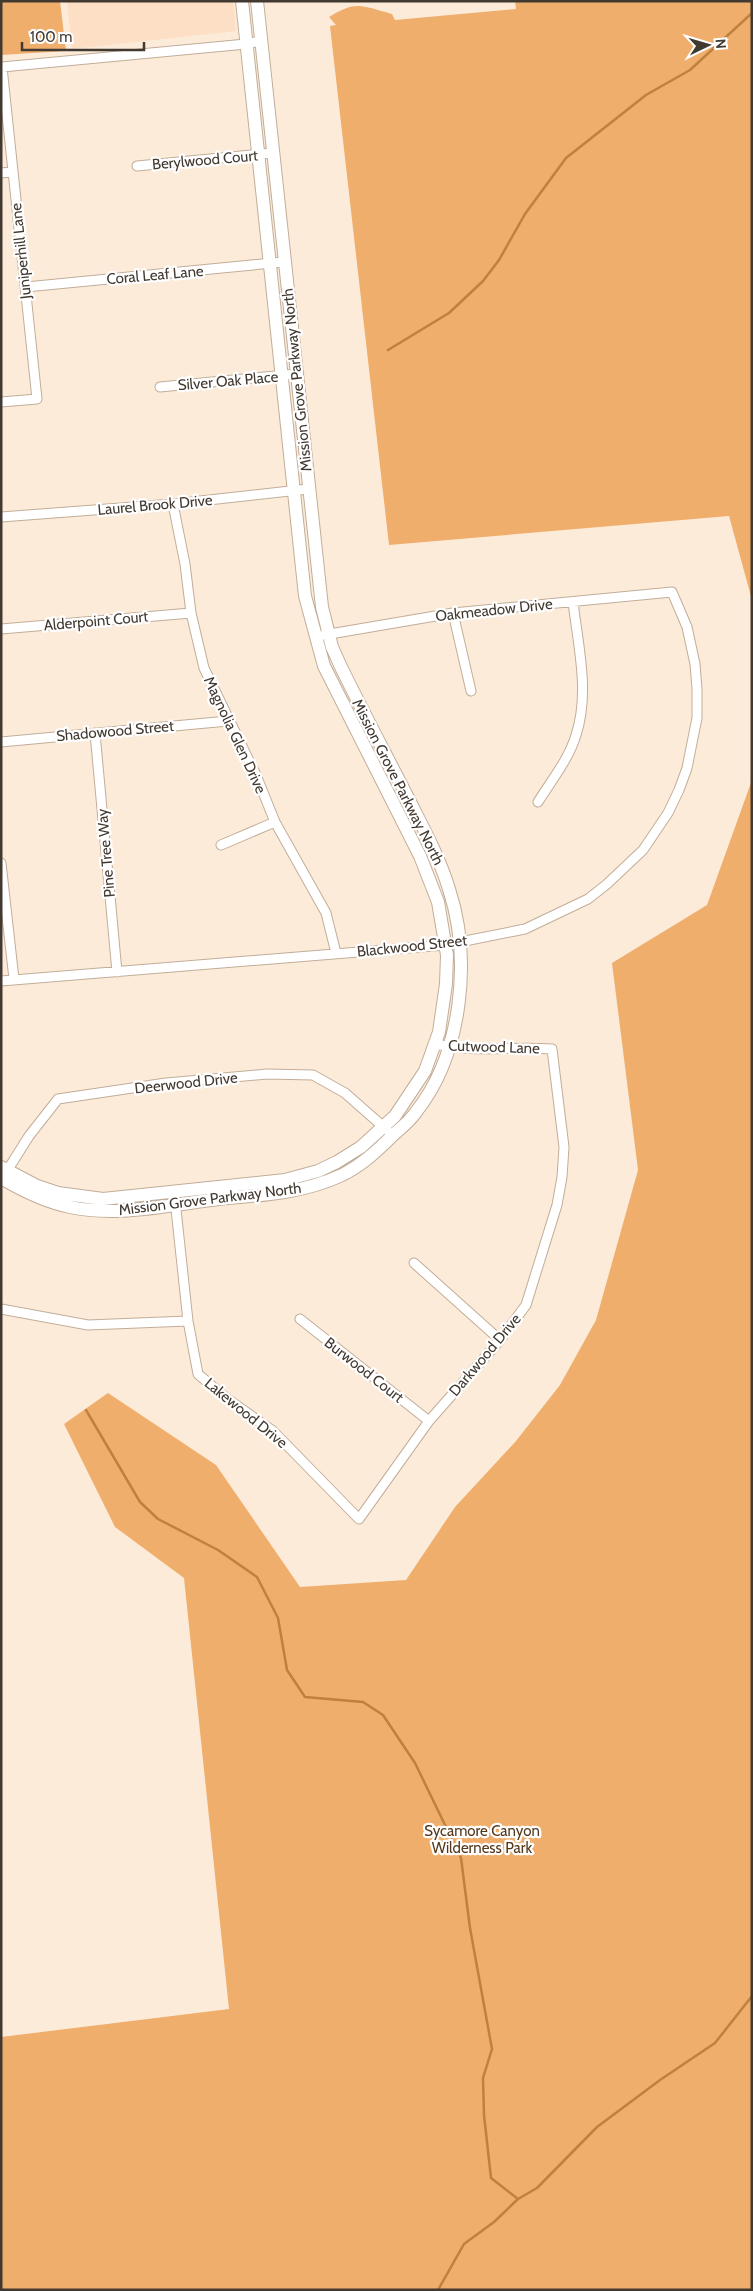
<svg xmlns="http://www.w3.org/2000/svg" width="753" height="2291" font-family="Cabin,sans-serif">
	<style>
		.built { fill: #fcdfc5 }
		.green { fill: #f0ae6c }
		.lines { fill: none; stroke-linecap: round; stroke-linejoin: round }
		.stream { stroke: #c0813d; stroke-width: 2.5 }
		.street-casing { stroke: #c2ad99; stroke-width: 11 }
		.secondary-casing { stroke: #c2ad99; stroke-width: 14 }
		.street { stroke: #fff; stroke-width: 9 }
		.secondary { stroke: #fff; stroke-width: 12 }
		.labels { text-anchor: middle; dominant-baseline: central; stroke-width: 4.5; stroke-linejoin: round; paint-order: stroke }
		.street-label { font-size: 15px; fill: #423931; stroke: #fff }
		.park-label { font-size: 15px; fill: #54381b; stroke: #fff }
	</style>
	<rect width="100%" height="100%" fill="#fdebda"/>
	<path class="built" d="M67,1H233L236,31L72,49Z"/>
	<path class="green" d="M1,1H60L66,51L1,55Z
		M515,1H752V600L729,516L389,545L330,26L336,25L329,17C357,0 361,6 392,14L395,20L516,9Z
		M752,780V2290H1V2037L229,2009L184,1578L115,1527L64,1424L108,1393L216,1465L300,1587L406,1580L455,1507L516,1441L560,1385L596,1320L638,1170L612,963L707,905Z"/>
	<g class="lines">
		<path class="stream" d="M388,350L449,313L483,281L499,260L525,214L566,158L646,95L690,70L752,13
			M86,1410L140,1502L158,1519L218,1550L257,1577L278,1618L287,1670L305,1697L363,1702L383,1715L415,1763L461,1858L470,1928L492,2049L483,2078L484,2115L491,2178L518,2199
			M438,2290L464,2244L494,2222L518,2199L537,2188L597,2127L660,2080L715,2043L752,1996"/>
		<defs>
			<path id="street" d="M137,166L272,153
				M1,173L12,172
				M26,287L283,262
				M160,387L296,374
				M1,402L37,399L2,67L246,44L260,41
				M173,504L185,564L191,613L204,668L256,775L275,822L326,913L336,953
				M1,517L173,504L308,489
				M453,613L471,691
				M1,629L191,613
				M95,733L117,972
				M1,742L228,721
				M538,802C551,781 569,759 576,735C590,693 578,645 573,602
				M221,845L275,822
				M1,863L14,979
				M1,981L445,945L525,929L588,899L607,884L643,850L668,813L679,790L687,768L697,718V689L695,664L687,627L672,592L453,613L324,635
				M5,1174L29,1136L58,1099L166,1083L267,1074L313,1075L345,1093L387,1130
				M175,1200L188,1321L198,1374L226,1398L273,1431L359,1519L429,1421L500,1340L526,1305L557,1205L562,1177L564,1147L552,1049C513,1046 474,1053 436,1044
				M414,1263L500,1340
				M1,1309L88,1325L188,1321
				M300,1319L429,1421"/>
			<path id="secondary" d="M1,1167L37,1186L58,1193L103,1199L285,1180L318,1171L337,1162L361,1147L395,1116L425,1071L439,1032L446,984L447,955L438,902L420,856L324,666L305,596L242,1
				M1,1178C23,1191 45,1202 70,1207C121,1218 177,1203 228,1198C267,1195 306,1192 342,1175C362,1165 377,1151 393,1135C401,1128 410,1121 416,1112C462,1054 472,959 449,889C439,856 422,826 407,796C385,753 362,710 341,667L332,647L322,607L257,1"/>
		</defs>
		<use href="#street" class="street-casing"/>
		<use href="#secondary" class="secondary-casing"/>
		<use href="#street" class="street"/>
		<use href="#secondary" class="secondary"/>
	</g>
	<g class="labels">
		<g class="street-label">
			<text transform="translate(205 160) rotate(-5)">Berylwood Court</text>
			<text transform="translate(21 251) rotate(-96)">Juniperhill Lane</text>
			<text transform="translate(155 275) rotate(-5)">Coral Leaf Lane</text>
			<text transform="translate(297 380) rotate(-96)">Mission Grove Parkway North</text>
			<text transform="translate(228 381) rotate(-5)">Silver Oak Place</text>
			<text transform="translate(155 505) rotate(-5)">Laurel Brook Drive</text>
			<text transform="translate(494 610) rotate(-6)">Oakmeadow Drive</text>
			<text transform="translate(96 621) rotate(-5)">Alderpoint Court</text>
			<text transform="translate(115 731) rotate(-5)">Shadowood Street</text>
			<text transform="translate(235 735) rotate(65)">Magnolia Glen Drive</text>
			<text transform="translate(398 782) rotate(63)">Mission Grove Parkway North</text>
			<text transform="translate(106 853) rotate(-95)">Pine Tree Way</text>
			<text transform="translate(412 946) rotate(-6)">Blackwood Street</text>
			<text transform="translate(494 1047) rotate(2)">Cutwood Lane</text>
			<text transform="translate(186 1083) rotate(-6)">Deerwood Drive</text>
			<text transform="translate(210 1199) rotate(-7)">Mission Grove Parkway North</text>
			<text transform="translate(485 1355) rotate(-50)">Darkwood Drive</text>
			<text transform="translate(364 1370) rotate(38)">Burwood Court</text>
			<text transform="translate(246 1413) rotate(39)">Lakewood Drive</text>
		</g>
		<g class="park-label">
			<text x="482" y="1831">Sycamore Canyon<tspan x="482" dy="17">Wilderness Park</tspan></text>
		</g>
	</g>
	<rect width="753" height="2291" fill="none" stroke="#423931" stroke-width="5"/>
	<g transform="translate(708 45) rotate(85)" stroke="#ffffff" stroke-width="4" paint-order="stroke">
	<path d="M0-4L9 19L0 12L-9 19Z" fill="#423931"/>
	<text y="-8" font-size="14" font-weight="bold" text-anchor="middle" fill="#423931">N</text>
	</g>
	<path d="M22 42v8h122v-8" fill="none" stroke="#423931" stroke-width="2.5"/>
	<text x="30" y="42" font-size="15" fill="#423931" stroke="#ffffff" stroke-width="4" paint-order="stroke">100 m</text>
</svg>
